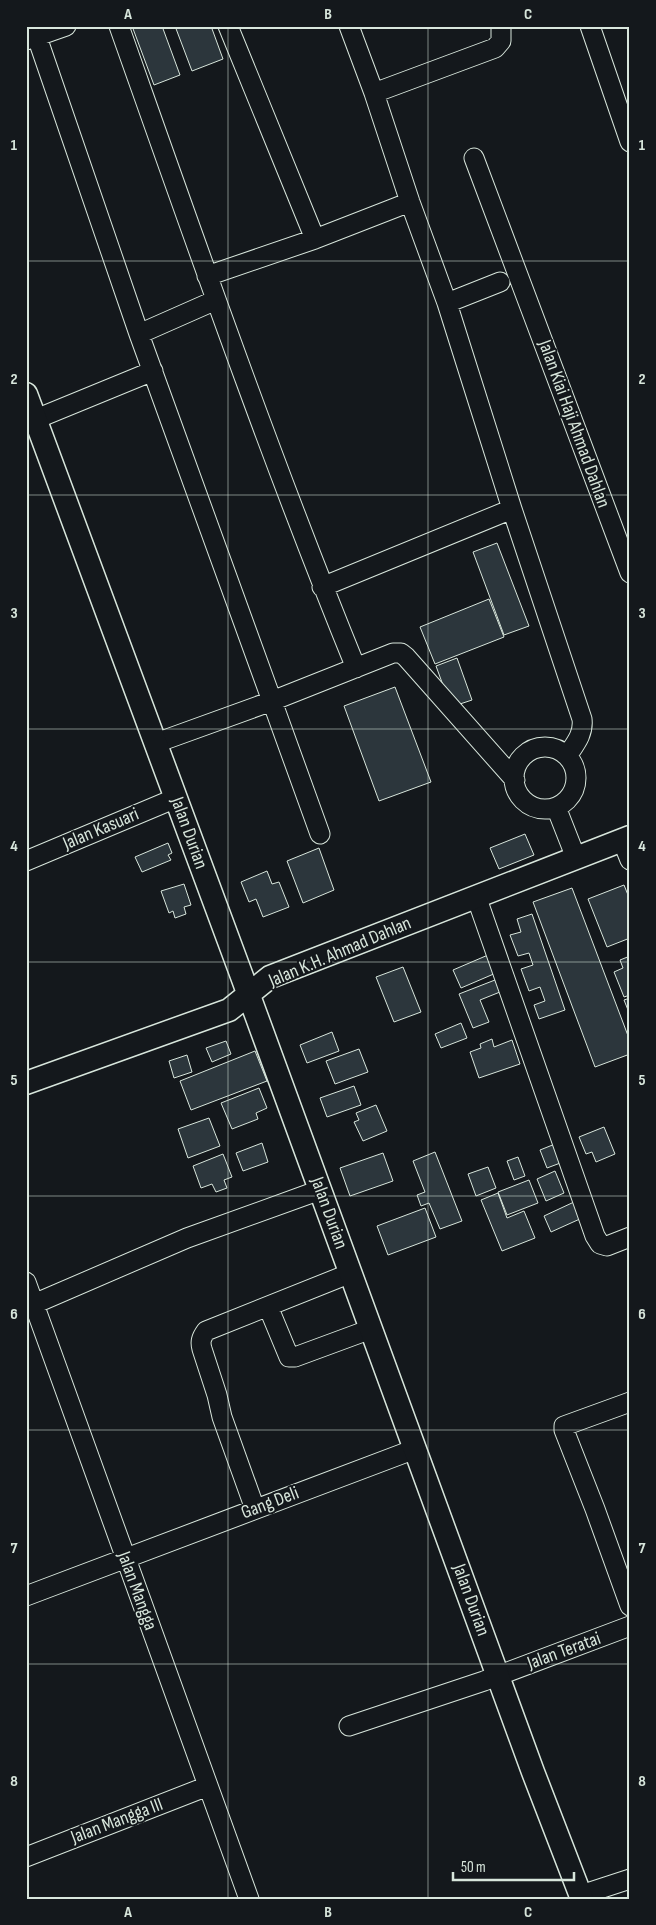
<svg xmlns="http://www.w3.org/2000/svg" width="656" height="1925" font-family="'Sofia Sans Condensed',sans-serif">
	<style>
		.building { fill: #2c363c; stroke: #d8e6dc }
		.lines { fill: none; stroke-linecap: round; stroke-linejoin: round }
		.minor-casing { stroke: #d8e6dc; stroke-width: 21 }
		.major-casing { stroke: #d8e6dc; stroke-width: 25 }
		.minor { stroke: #14181c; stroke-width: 19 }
		.major { stroke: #14181c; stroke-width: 22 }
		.grid { fill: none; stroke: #d8e6dc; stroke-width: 1; stroke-opacity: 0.55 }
		.labels { text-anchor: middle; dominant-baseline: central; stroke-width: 4; stroke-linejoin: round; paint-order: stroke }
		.street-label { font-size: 19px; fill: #d8e6dc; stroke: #14181c }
		.neatline { fill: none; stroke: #d8e6dc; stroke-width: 2 }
		.grid-label { font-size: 16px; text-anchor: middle; font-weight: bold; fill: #d8e6dc }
	</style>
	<rect width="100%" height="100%" fill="#14181c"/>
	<path class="building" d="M132,26H162L180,75L154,85Z
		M175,26H211L223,59L192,71Z
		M497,543L529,626L504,635L473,552Z
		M489,599L504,637L435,664L420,627Z
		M457,658L472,700L451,707L436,666Z
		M395,687L431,782L379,801L344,706Z
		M525,834L534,855L499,869L490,848Z
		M168,843L172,853L168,855L171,860L142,872L135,857Z
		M319,848L334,890L303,903L287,861Z
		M267,871L272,884L279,882L289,907L263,917L256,899L249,902L241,882Z
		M184,884L191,905L184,907L186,914L175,918L173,911L169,913L161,891Z
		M624,885L630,900V938L607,947L588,899Z
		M572,888L630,1041V1054L595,1067L533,902Z
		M532,914L565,1010L539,1019L534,1005L545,1001L540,987L529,991L521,969L533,965L529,953L518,956L510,935L521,932L517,919Z
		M488,955L496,973L461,988L453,970Z
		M630,956V995L624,997L614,972L623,968L620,960Z
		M403,967L421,1012L394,1022L376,977Z
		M495,980L500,992L480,1000L489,1022L473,1028L459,994Z
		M630,998V1015L624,1000Z
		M461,1023L467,1038L441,1048L435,1034Z
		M332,1032L339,1051L307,1063L300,1045Z
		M492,1039L494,1047L512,1040L520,1064L479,1078L470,1052L481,1048L480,1044Z
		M226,1041L231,1054L212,1062L206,1048Z
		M359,1049L368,1072L335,1084L326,1061Z
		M255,1051L267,1081L191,1110L180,1081Z
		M187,1055L192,1072L174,1078L169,1061Z
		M354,1086L361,1105L327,1117L320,1098Z
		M259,1088L267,1108L256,1113L258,1119L232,1129L221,1103Z
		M376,1105L387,1131L363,1141L354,1122L359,1120L356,1113Z
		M209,1118L220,1146L188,1158L178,1129Z
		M604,1127L615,1154L596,1162L592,1152L586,1154L579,1137Z
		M262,1143L268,1162L243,1171L236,1153Z
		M555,1144L563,1162L547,1168L540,1150Z
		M435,1152L462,1221L440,1229L429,1203L421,1206L417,1195L425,1192L413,1161Z
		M383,1153L393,1181L350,1196L340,1168Z
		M223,1154L232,1177L224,1180L227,1188L216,1192L212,1184L201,1188L193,1166Z
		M518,1157L525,1176L514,1180L507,1161Z
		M488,1167L496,1188L476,1196L468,1174Z
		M555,1171L564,1193L546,1201L537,1179Z
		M529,1180L538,1203L507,1215L498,1192Z
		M498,1193L507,1218L524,1211L535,1238L502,1251L481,1200Z
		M574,1202L582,1218L551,1232L544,1216Z
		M425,1208L436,1237L388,1255L377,1226Z"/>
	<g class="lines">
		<defs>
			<path id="minor" d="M119,26C195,241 270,457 356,668
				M228,26L315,239
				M349,26L374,93L410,202L447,303L512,509L582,719C584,734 575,744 567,756
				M590,26L630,142
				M37,37L139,334L272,701L156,743
				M26,40L66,26
				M374,93L495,48L501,41V26
				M474,158L630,573
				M207,276L315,239L410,202
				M447,303L500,282
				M139,334L216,300
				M36,419L153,371
				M322,587L512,509
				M514 778a31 31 0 1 1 62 0a31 31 0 1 1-62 0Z
				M556,807L576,858
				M320,834L272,701L393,653H401L406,657L515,780
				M622,840L630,860
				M26,861L176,798
				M476,896L595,1236L600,1244L607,1246L630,1237
				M26,1282L249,1899
				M34,1304L187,1238L320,1190
				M272,1316L289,1357H295L371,1329
				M630,1402L564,1426V1430L595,1509L630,1606
				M255,1509L222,1417L217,1395L202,1349C200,1342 201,1338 206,1331L351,1273
				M26,1596L415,1449
				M349,1726L484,1681L630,1626
				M26,1857L208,1786
				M581,1895L630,1879"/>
			<path id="major" d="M26,394L240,971L533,1772L582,1899
				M26,1083L229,1010L270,977L630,837"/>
		</defs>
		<use href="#minor" class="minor-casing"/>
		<use href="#major" class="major-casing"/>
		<use href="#minor" class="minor"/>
		<use href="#major" class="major"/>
	</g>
	<path class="grid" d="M228,26V1899M428,26V1899M26,261H630M26,495H630M26,729H630M26,962H630M26,1196H630M26,1430H630M26,1664H630"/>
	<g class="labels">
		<g class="street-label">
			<text transform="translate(574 424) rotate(70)">Jalan Kiai Haji Ahmad Dahlan</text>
			<text transform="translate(101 829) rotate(-23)">Jalan Kasuari</text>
			<text transform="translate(189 833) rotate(70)">Jalan Durian</text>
			<text transform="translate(340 952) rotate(-23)">Jalan K.H. Ahmad Dahlan</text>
			<text transform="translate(329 1213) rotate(70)">Jalan Durian</text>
			<text transform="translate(270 1503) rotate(-21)">Gang Deli</text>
			<text transform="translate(137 1591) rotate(70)">Jalan Mangga</text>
			<text transform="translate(471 1600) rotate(70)">Jalan Durian</text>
			<text transform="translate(564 1651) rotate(-20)">Jalan Teratai</text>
			<text transform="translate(117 1821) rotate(-21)">Jalan Mangga III</text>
		</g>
	</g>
	<rect width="656" height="1925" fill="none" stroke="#14181c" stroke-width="55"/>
	<path d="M453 1872v8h121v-8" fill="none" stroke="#d8e6dc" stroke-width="2.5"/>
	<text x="461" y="1872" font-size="15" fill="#d8e6dc" stroke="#14181c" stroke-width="4" paint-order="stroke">50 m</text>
	<rect x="28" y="28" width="600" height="1870" class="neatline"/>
	<g class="grid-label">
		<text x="128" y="19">A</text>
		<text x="328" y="19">B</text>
		<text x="528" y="19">C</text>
		<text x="14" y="150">1</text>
		<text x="642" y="150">1</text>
		<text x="14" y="384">2</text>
		<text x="642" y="384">2</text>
		<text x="14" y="618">3</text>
		<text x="642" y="618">3</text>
		<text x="14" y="851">4</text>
		<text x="642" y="851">4</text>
		<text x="14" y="1085">5</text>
		<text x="642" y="1085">5</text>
		<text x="14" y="1319">6</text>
		<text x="642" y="1319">6</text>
		<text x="14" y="1553">7</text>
		<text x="642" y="1553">7</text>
		<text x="14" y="1786">8</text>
		<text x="642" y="1786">8</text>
		<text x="128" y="1917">A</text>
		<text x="328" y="1917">B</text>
		<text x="528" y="1917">C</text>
	</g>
</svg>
